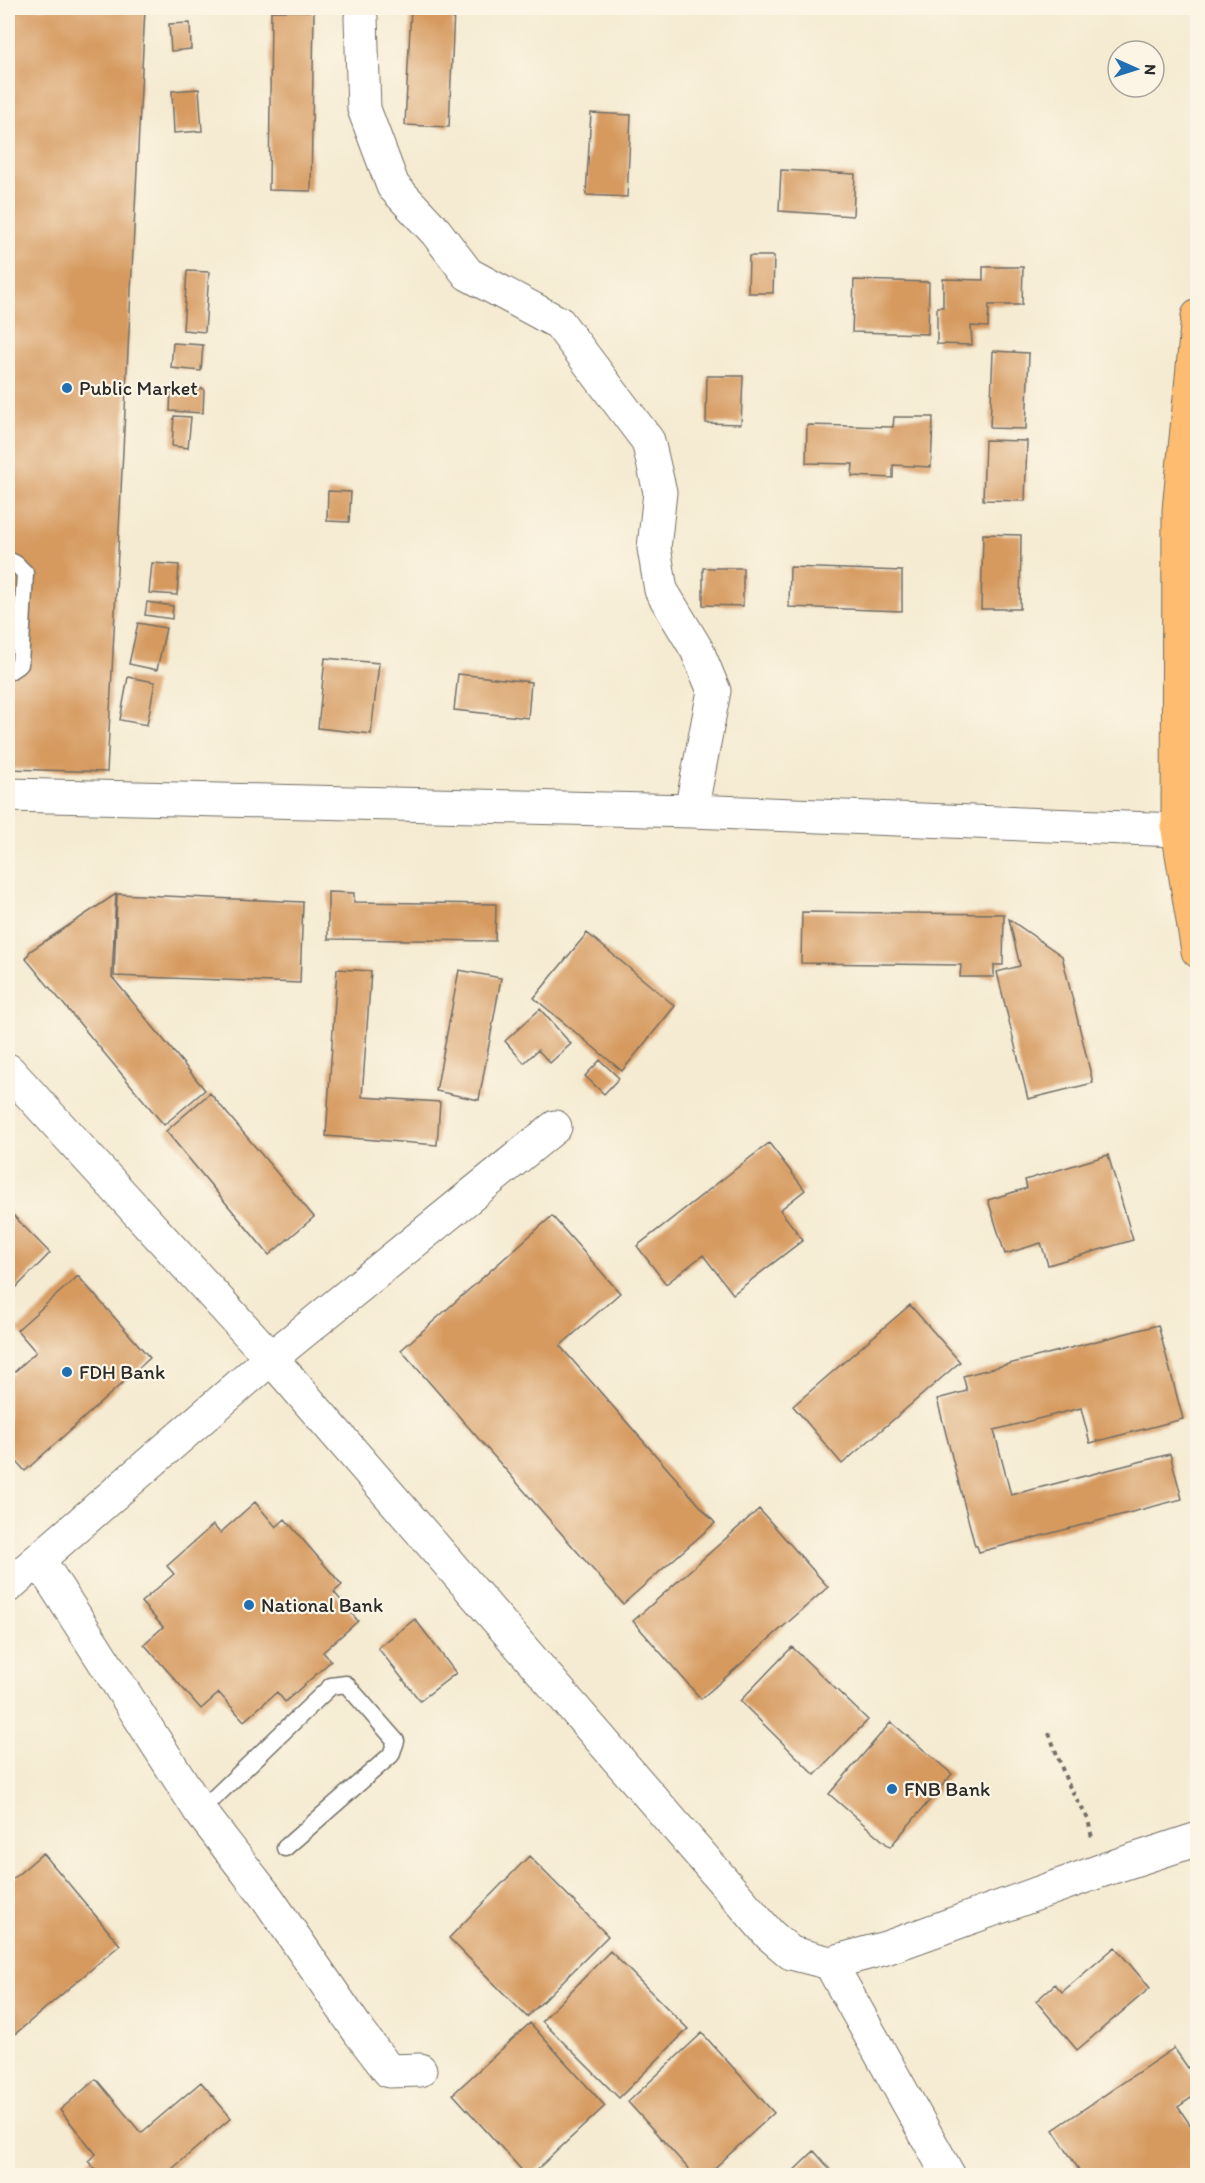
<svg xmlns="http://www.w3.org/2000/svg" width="1205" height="2183" font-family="Itim,sans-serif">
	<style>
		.building { fill: #d69a5f }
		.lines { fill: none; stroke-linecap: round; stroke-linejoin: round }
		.service-casing { stroke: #726e65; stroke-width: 19 }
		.minor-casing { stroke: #726e65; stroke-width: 35 }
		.primary-casing { stroke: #726e65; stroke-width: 35 }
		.path { stroke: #726e65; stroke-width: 4; stroke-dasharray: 4.5 4.5; stroke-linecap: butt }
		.service { stroke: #fff; stroke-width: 16 }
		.minor { stroke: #fff; stroke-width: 33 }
		.primary { stroke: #fdbc70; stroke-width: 33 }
		.poi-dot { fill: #1f6fb2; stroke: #fcf5e5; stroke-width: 2 }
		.labels { text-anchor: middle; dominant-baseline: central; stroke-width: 4.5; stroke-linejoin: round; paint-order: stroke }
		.poi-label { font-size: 20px; fill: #2b2b2b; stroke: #fcf5e5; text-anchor: start }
	</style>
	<rect width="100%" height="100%" fill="#fcf5e5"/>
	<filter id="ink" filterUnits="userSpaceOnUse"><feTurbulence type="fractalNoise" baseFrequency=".0167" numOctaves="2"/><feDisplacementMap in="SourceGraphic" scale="12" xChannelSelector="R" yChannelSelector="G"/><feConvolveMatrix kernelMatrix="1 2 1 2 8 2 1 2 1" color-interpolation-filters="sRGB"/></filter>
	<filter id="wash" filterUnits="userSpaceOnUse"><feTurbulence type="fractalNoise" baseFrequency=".008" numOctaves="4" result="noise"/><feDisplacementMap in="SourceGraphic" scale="24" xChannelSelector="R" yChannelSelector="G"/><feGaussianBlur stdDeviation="1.35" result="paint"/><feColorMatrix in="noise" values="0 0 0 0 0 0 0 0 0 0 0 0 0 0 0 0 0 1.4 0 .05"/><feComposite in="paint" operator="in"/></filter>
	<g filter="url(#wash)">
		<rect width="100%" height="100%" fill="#f5ebd2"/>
		<g id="blocks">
			<path class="building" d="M8,8H145L107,772L8,769Z
				M411,8L454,10L449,127L405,125Z
				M271,11H314L311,191L269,190Z
				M190,23L191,49L171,51L169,24Z
				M199,89L202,131L174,133L172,91Z
				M591,113L631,115L627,197L586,195Z
				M781,170L855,174L853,216L779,211Z
				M749,256H774L773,293H748Z
				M983,267H1023L1022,305H989L988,327L971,326L972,345L937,344V307H943V279L983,280Z
				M187,271L209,272L205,332L183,330Z
				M854,280L929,282L928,334L852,332Z
				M173,343L203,345L201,371L171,368Z
				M993,351L1029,353L1026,429L990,428Z
				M707,376H743L741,424L706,423Z
				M171,388L204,389L203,413L170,411Z
				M174,416L191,417L188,448L172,446Z
				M894,417H933L931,467L893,465V478L852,476L853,464L806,463L807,425L893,427Z
				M985,440L1027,441L1025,501L983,500Z
				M328,491L351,492L349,522L327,521Z
				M983,534L1021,535L1020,609H981Z
				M152,563L179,565L177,595L149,593Z
				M790,567L902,571V611L789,607Z
				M703,568H743V606L703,605Z
				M147,602L173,606L172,619L145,615Z
				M138,623L166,628L157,670L129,664Z
				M325,658L379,663L371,734L318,728Z
				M458,674L531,682L528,718L454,710Z
				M128,677L155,682L147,725L120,720Z
				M328,892L354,893V902L496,904L495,941L328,939Z
				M116,894L112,977L205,1090L164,1125L26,959L30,951Z
				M117,894L303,902L300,983L114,976Z
				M802,912L1004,914L1003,965H994V977H960L961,965L801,963Z
				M1009,919L1062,956L1093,1083L1028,1099L997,972L1020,966Z
				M587,933L675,1006L622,1071L534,998Z
				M337,969L371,971L362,1097L440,1102L437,1145L326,1136Z
				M459,970L501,978L479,1100L436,1091Z
				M540,1009L571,1044L550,1063L538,1050L524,1063L505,1041Z
				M600,1060L619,1078L604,1094L585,1076Z
				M210,1093L314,1217L269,1255L166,1131Z
				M769,1143L805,1190L780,1210L803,1240L733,1294L703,1255L666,1284L637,1246Z
				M1108,1155L1133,1240L1048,1265L1041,1243L1005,1254L988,1200L1027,1188L1025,1180Z
				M8,1210L50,1253L8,1296Z
				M552,1216L620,1293L560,1346L715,1523L623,1604L401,1350Z
				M78,1276L150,1358L25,1471L8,1452V1378L36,1352L17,1330Z
				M910,1305L960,1362L842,1464L793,1406Z
				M1158,1325L1183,1419L1090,1443L1081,1408L994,1430L1011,1495L1170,1454L1182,1499L979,1552L977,1546H975L937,1399L967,1391L963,1376Z
				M255,1502L276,1527L285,1519L342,1585L334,1592L358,1621L323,1652L331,1661L285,1702L277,1692L244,1721L219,1693L201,1709L144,1644L163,1627L141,1602L174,1574L167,1566L213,1525L220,1533Z
				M759,1509L828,1587L701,1699L633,1621Z
				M415,1619L456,1673L420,1701L378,1648Z
				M792,1647L868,1720L815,1775L740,1701Z
				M891,1722L952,1774L890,1847L829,1794Z
				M43,1853L120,1945L8,2040V1883Z
				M529,1856L608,1936L527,2017L449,1938Z
				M1115,1947L1150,1988L1077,2050L1036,2001L1055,1984L1062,1992Z
				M610,1951L688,2029L619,2098L542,2021Z
				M530,2023L605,2106L530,2176H527L453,2094Z
				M702,2033L774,2113L706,2176H695L628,2102Z
				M1174,2048L1198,2082V2093L1178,2107L1198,2136V2176H1083L1053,2130Z
				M96,2079L141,2133L201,2082L231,2118L172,2169L177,2176H101L88,2161L96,2154L60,2110Z
				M814,2151L836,2176H788Z"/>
		</g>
	</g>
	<g filter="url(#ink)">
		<use href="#blocks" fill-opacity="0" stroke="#726e65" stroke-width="1.5"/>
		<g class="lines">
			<defs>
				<path id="service" d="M8,560L16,564L25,573L20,664L8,672
					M215,1797L331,1686L346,1684L396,1741L391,1755L285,1848"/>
				<path id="minor" d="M361,18L364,109L393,186L436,232L468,274L559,323L648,441L660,492L654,548L661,590L697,650L714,691L691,811
					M8,795L691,811L1178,830L1198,834
					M8,1070L271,1358L770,1935L791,1953L830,1963L886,1948L1100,1871L1198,1839
					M39,1560L200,1811L268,1899L360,2033L389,2071L420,2070
					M8,1586L271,1358L555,1127
					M830,1963L949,2176"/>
				<path id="primary" d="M1198,316L1179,510L1178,830L1198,951"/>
			</defs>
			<use href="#service" class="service-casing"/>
			<use href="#minor" class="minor-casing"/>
			<use href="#primary" class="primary-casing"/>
			<path class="path" d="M1049,1733L1067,1782L1088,1819L1092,1838"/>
			<use href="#service" class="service"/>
			<use href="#minor" class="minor"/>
			<use href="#primary" class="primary"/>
		</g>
	</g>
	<g class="poi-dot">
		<circle cx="67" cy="388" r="6"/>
		<circle cx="67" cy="1372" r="6"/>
		<circle cx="249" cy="1605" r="6"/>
		<circle cx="892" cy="1789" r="6"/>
	</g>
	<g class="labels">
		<g class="poi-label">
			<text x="79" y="388">Public Market</text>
			<text x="79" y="1372">FDH Bank</text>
			<text x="261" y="1605">National Bank</text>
			<text x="904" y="1789">FNB Bank</text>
		</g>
	</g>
	<rect width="1205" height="2183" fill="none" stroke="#fcf5e5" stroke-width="30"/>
	<g transform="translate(1136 69) rotate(93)"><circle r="28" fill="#fcf5e5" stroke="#a8a49b" stroke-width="1.5"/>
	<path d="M0-4.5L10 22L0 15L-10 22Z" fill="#1f6fb2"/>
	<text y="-9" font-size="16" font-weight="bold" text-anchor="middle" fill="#2b2b2b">N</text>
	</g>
</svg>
